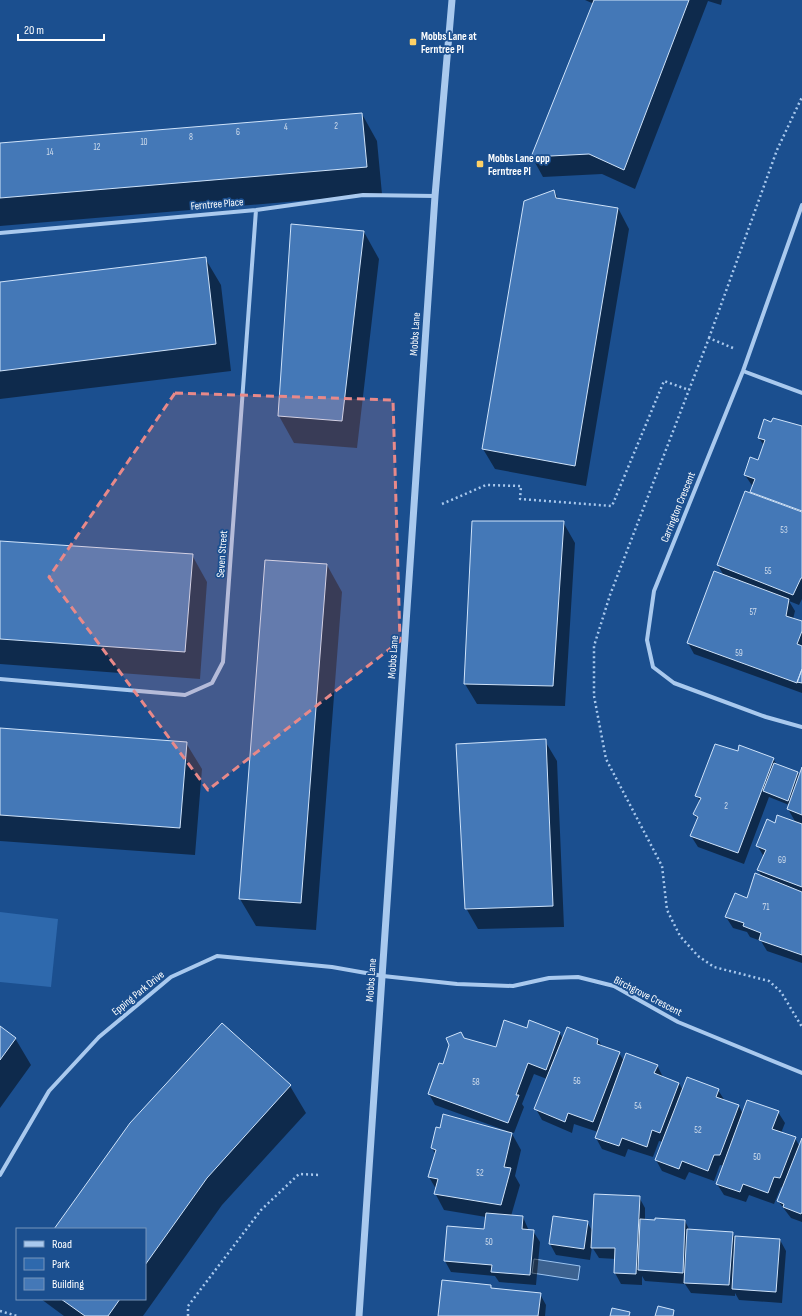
<svg xmlns="http://www.w3.org/2000/svg" width="802" height="1316" font-family="'Sofia Sans Condensed',sans-serif">
	<style>
		.green { fill: #2e69ad }
		.water { fill: #3c6290; stroke: #9cc4f0 }
		.shadow { fill: #0007 }
		.building { fill: #4478b7; stroke: #cfe3fa }
		.lines { fill: none; stroke-linecap: round; stroke-linejoin: round }
		.path { stroke: #a9c9ee; stroke-width: 2.5; stroke-dasharray: 2 3; stroke-linecap: butt }
		.minor { stroke: #a9c9ee; stroke-width: 4 }
		.tertiary { stroke: #a9c9ee; stroke-width: 7 }
		.marked { fill: #e88989; fill-opacity: 0.2; stroke: #e88989; stroke-width: 3; stroke-dasharray: 8 5; stroke-linejoin: round }
		.poi-dot { fill: #ffd166; stroke: #1b4f8f; stroke-width: 1.5 }
		.labels { text-anchor: middle; dominant-baseline: central; stroke-width: 3.5; stroke-linejoin: round; paint-order: stroke }
		.number-label { font-size: 9px; fill: #d0dded }
		.poi-label { font-size: 11px; font-weight: bold; fill: #fff; stroke: #1b4f8f; text-anchor: start }
		.street-label { font-size: 11px; fill: #fff; stroke: #1b4f8f }
	</style>
	<rect width="100%" height="100%" fill="#1b4f8f"/>
	<path class="green" d="M0,912L58,919L51,987L0,982Z"/>
	<path class="water" d="M534,1259L580,1266L578,1280L532,1273Z"/>
	<path class="shadow" d="M585,0H722L721,5L708,1L635,189L602,174L543,177L532,157L594,4Z
		M362,114L377,141L382,194L0,226V144Z
		M554,191L559,200L618,208L629,229L586,486L495,469L483,449Z
		M292,225L364,232L379,259L357,448L294,443L279,416Z
		M205,258L221,285L231,371L0,399V283Z
		M772,423L802,428V599L799,605L789,601L795,611L793,619L802,622V693L694,654L688,643L724,576L718,565L753,495L751,492L753,487L745,475L759,461L764,446L759,438Z
		M563,522L575,543L565,706L477,704L465,684Z
		M0,542L192,555L207,582L200,679L0,664Z
		M327,565L342,592L316,930L256,926L240,899Z
		M0,729L186,743L202,769L195,855L0,841Z
		M545,741L557,761L564,927L478,929L466,908Z
		M739,753L773,758L777,765L798,773L800,776L802,770V963L767,951L761,941L750,937L747,932L733,928L726,917L747,899L762,877L758,870L764,857L757,845L776,824L796,823L788,809L789,805L769,797L744,864L698,847L691,836L698,820L694,814L700,802L697,796Z
		M222,1025L290,1086L306,1113L222,1205L143,1316H64L41,1299H145V1229H55Z
		M0,1027L15,1038L31,1065L0,1108Z
		M528,1030L559,1032L563,1039H598L602,1047L619,1053L624,1061L657,1065L663,1077L679,1083L683,1091L718,1090L725,1101L739,1106L743,1114L778,1112L785,1123L781,1133L795,1138L800,1147L802,1141V1222L791,1218L778,1201L784,1188L781,1187L774,1204L749,1195L746,1202L724,1195L717,1184L724,1166L720,1165L714,1181L689,1172L685,1180L662,1171L656,1160L663,1142L659,1141L653,1157L628,1149L625,1157L602,1149L596,1138L598,1132L574,1124L572,1133L542,1120L536,1109L547,1079L534,1074L522,1104L524,1107L514,1133L511,1132L521,1150L515,1176L520,1185L511,1216L523,1217L529,1231H533L540,1242L536,1285L499,1282L495,1276L451,1272L445,1261L485,1230L486,1217L444,1210L435,1193L436,1189L429,1177L436,1155L432,1148L437,1128L506,1132L507,1131L435,1105L429,1094L443,1066L464,1039L496,1049Z
		M639,1197L645,1208V1220L685,1221L690,1231L732,1233L736,1240H780L786,1251L782,1303L739,1300L735,1293V1296L691,1293L685,1284L645,1281L642,1276V1285L621,1284L615,1273L616,1259L599,1258L592,1247L590,1260L556,1255L550,1244L587,1222L593,1232Z
		M490,1286L492,1289L540,1294L546,1305L545,1316H439Z"/>
	<path class="building" d="M594,0H689L624,170L589,154L531,157Z
		M362,113L367,167L0,198V143Z
		M554,190L556,198L618,208L575,466L482,449L524,201Z
		M291,224L364,231L342,421L278,416Z
		M206,257L216,344L0,371V282Z
		M773,418L802,426V511L750,492L755,479L744,475L750,457L758,460L765,440L758,438L764,419L771,422Z
		M745,491L802,512V578H801L793,595L717,565Z
		M472,521H564L553,686L464,684Z
		M0,541L193,554L185,652L0,639Z
		M265,560L327,564L301,903L239,899Z
		M714,571L789,599L786,616L802,621V631L797,644L802,646V669L797,683L687,643Z
		M802,669V683L797,682Z
		M0,728L187,742L180,828L0,815Z
		M546,739L553,906L465,909L456,744Z
		M715,744L738,751L739,745L774,758L738,853L690,836L698,817L693,814L701,798L695,796Z
		M774,763L798,772L788,801L763,791Z
		M802,767V815L787,809Z
		M777,815L802,824V887L757,870L766,850L756,846L767,819L775,823Z
		M755,873L802,892V955L759,940L761,933L743,926L744,923L725,917L735,893L747,898Z
		M504,1020L527,1028L529,1020L560,1032L546,1070L528,1063L516,1095H519L508,1123L428,1094L439,1063L443,1064L449,1045L446,1038L461,1032L464,1038L496,1047Z
		M222,1023L291,1085L207,1178L145,1265V1229H54L130,1123Z
		M0,1026L16,1038L0,1060Z
		M567,1027L598,1039L597,1044L620,1052L593,1122L568,1113L565,1122L534,1109Z
		M626,1053L658,1065L654,1073L679,1083L660,1133L652,1130L647,1147L622,1138L619,1146L595,1138Z
		M687,1077L719,1089L716,1097L739,1105L720,1155H714L708,1171L682,1161L679,1169L655,1160Z
		M747,1100L779,1111L772,1129L796,1137L780,1178L774,1177L768,1193L743,1184L740,1192L716,1184Z
		M443,1114L512,1133L504,1167L511,1168L501,1205L434,1194L438,1179L428,1177L436,1150L431,1148L436,1127L440,1128Z
		M802,1138V1212L801,1214L783,1207L784,1204L777,1201Z
		M594,1194L640,1196L636,1274L614,1273L615,1248H591Z
		M486,1213L523,1216L522,1229L534,1230L530,1275L491,1272L492,1265L444,1261L447,1226L484,1229Z
		M553,1216L588,1221L584,1249L549,1244Z
		M655,1218L685,1220L683,1273L638,1270L640,1219L655,1220Z
		M687,1229L733,1232L729,1285L684,1283Z
		M735,1236L780,1239L776,1292L732,1289Z
		M442,1280L491,1285V1288L541,1293L538,1316H438Z
		M61,1299H120L108,1316H85Z
		M658,1306L674,1310L673,1316H655Z
		M612,1308L630,1312L629,1316H610Z"/>
	<g class="lines">
		<path class="path" d="M709,338L777,150L802,97
			M733,348L709,338L610,595L594,646V696L606,759L662,866L667,910L680,936L698,956L714,967L769,981L781,992L802,1027
			M442,504L486,485L521,486L520,499L612,506L664,381L689,390
			M0,1311L17,1316
			M188,1316V1306L261,1210L299,1174L319,1175"/>
		<path class="minor" d="M802,205L743,371L654,591L647,640L653,667L674,683L766,717L802,727
			M0,233L256,210L363,195L435,196
			M743,371L802,393
			M0,679L185,695L212,683L223,662L256,210
			M0,1175L49,1091L99,1037L171,977L217,956L332,967L383,976L457,984L513,986L549,978L578,977L614,986L678,1022L802,1073"/>
		<path class="tertiary" d="M359,1316L435,196L452,0"/>
	</g>
	<path class="marked" d="M175,393L393,400L400,641L208,790L49,577Z"/>
	<g class="poi-dot">
		<rect x="409" y="38" width="8" height="8" rx="2"/>
		<rect x="476" y="160" width="8" height="8" rx="2"/>
	</g>
	<g class="labels">
		<g class="number-label">
			<text x="336" y="126">2</text>
			<text x="286" y="127">4</text>
			<text x="238" y="132">6</text>
			<text x="191" y="137">8</text>
			<text x="144" y="142">10</text>
			<text x="97" y="147">12</text>
			<text x="50" y="152">14</text>
			<text x="784" y="530">53</text>
			<text x="768" y="571">55</text>
			<text x="753" y="612">57</text>
			<text x="739" y="653">59</text>
			<text x="726" y="806">2</text>
			<text x="782" y="860">69</text>
			<text x="766" y="907">71</text>
			<text x="577" y="1081">56</text>
			<text x="476" y="1082">58</text>
			<text x="638" y="1106">54</text>
			<text x="698" y="1130">52</text>
			<text x="757" y="1157">50</text>
			<text x="480" y="1173">52</text>
			<text x="489" y="1242">50</text>
		</g>
		<g class="poi-label">
			<text x="421" y="36">Mobbs Lane at<tspan x="421" dy="13">Ferntree Pl</tspan></text>
			<text x="488" y="158">Mobbs Lane opp<tspan x="488" dy="13">Ferntree Pl</tspan></text>
		</g>
		<g class="street-label">
			<text transform="translate(217 204) rotate(-5)">Ferntree Place</text>
			<text transform="translate(415 334) rotate(-86)">Mobbs Lane</text>
			<text transform="translate(678 507) rotate(-68)">Carrington Crescent</text>
			<text transform="translate(222 554) rotate(-86)">Seven Street</text>
			<text transform="translate(393 657) rotate(-86)">Mobbs Lane</text>
			<text transform="translate(371 980) rotate(-86)">Mobbs Lane</text>
			<text transform="translate(138 993) rotate(-39)">Epping Park Drive</text>
			<text transform="translate(648 996) rotate(27)">Birchgrove Crescent</text>
		</g>
	</g>
	<rect x="16" y="1228" width="130" height="72" fill="#1b4f8f" stroke="#7695bc"/>
	<rect x="24" y="1241" width="20" height="6" fill="#a9c9ee" stroke="#7695bc"/>
	<text x="52" y="1248" font-size="12" fill="#ffffff">Road</text>
	<rect x="24" y="1258" width="20" height="12" fill="#2e69ad" stroke="#7695bc"/>
	<text x="52" y="1268" font-size="12" fill="#ffffff">Park</text>
	<rect x="24" y="1278" width="20" height="12" fill="#4478b7" stroke="#7695bc"/>
	<text x="52" y="1288" font-size="12" fill="#ffffff">Building</text>
	<path d="M18 34v6h86v-6" fill="none" stroke="#ffffff" stroke-width="2"/>
	<text x="24" y="34" font-size="12" fill="#ffffff" stroke="#1b4f8f" stroke-width="3" paint-order="stroke">20 m</text>
</svg>
